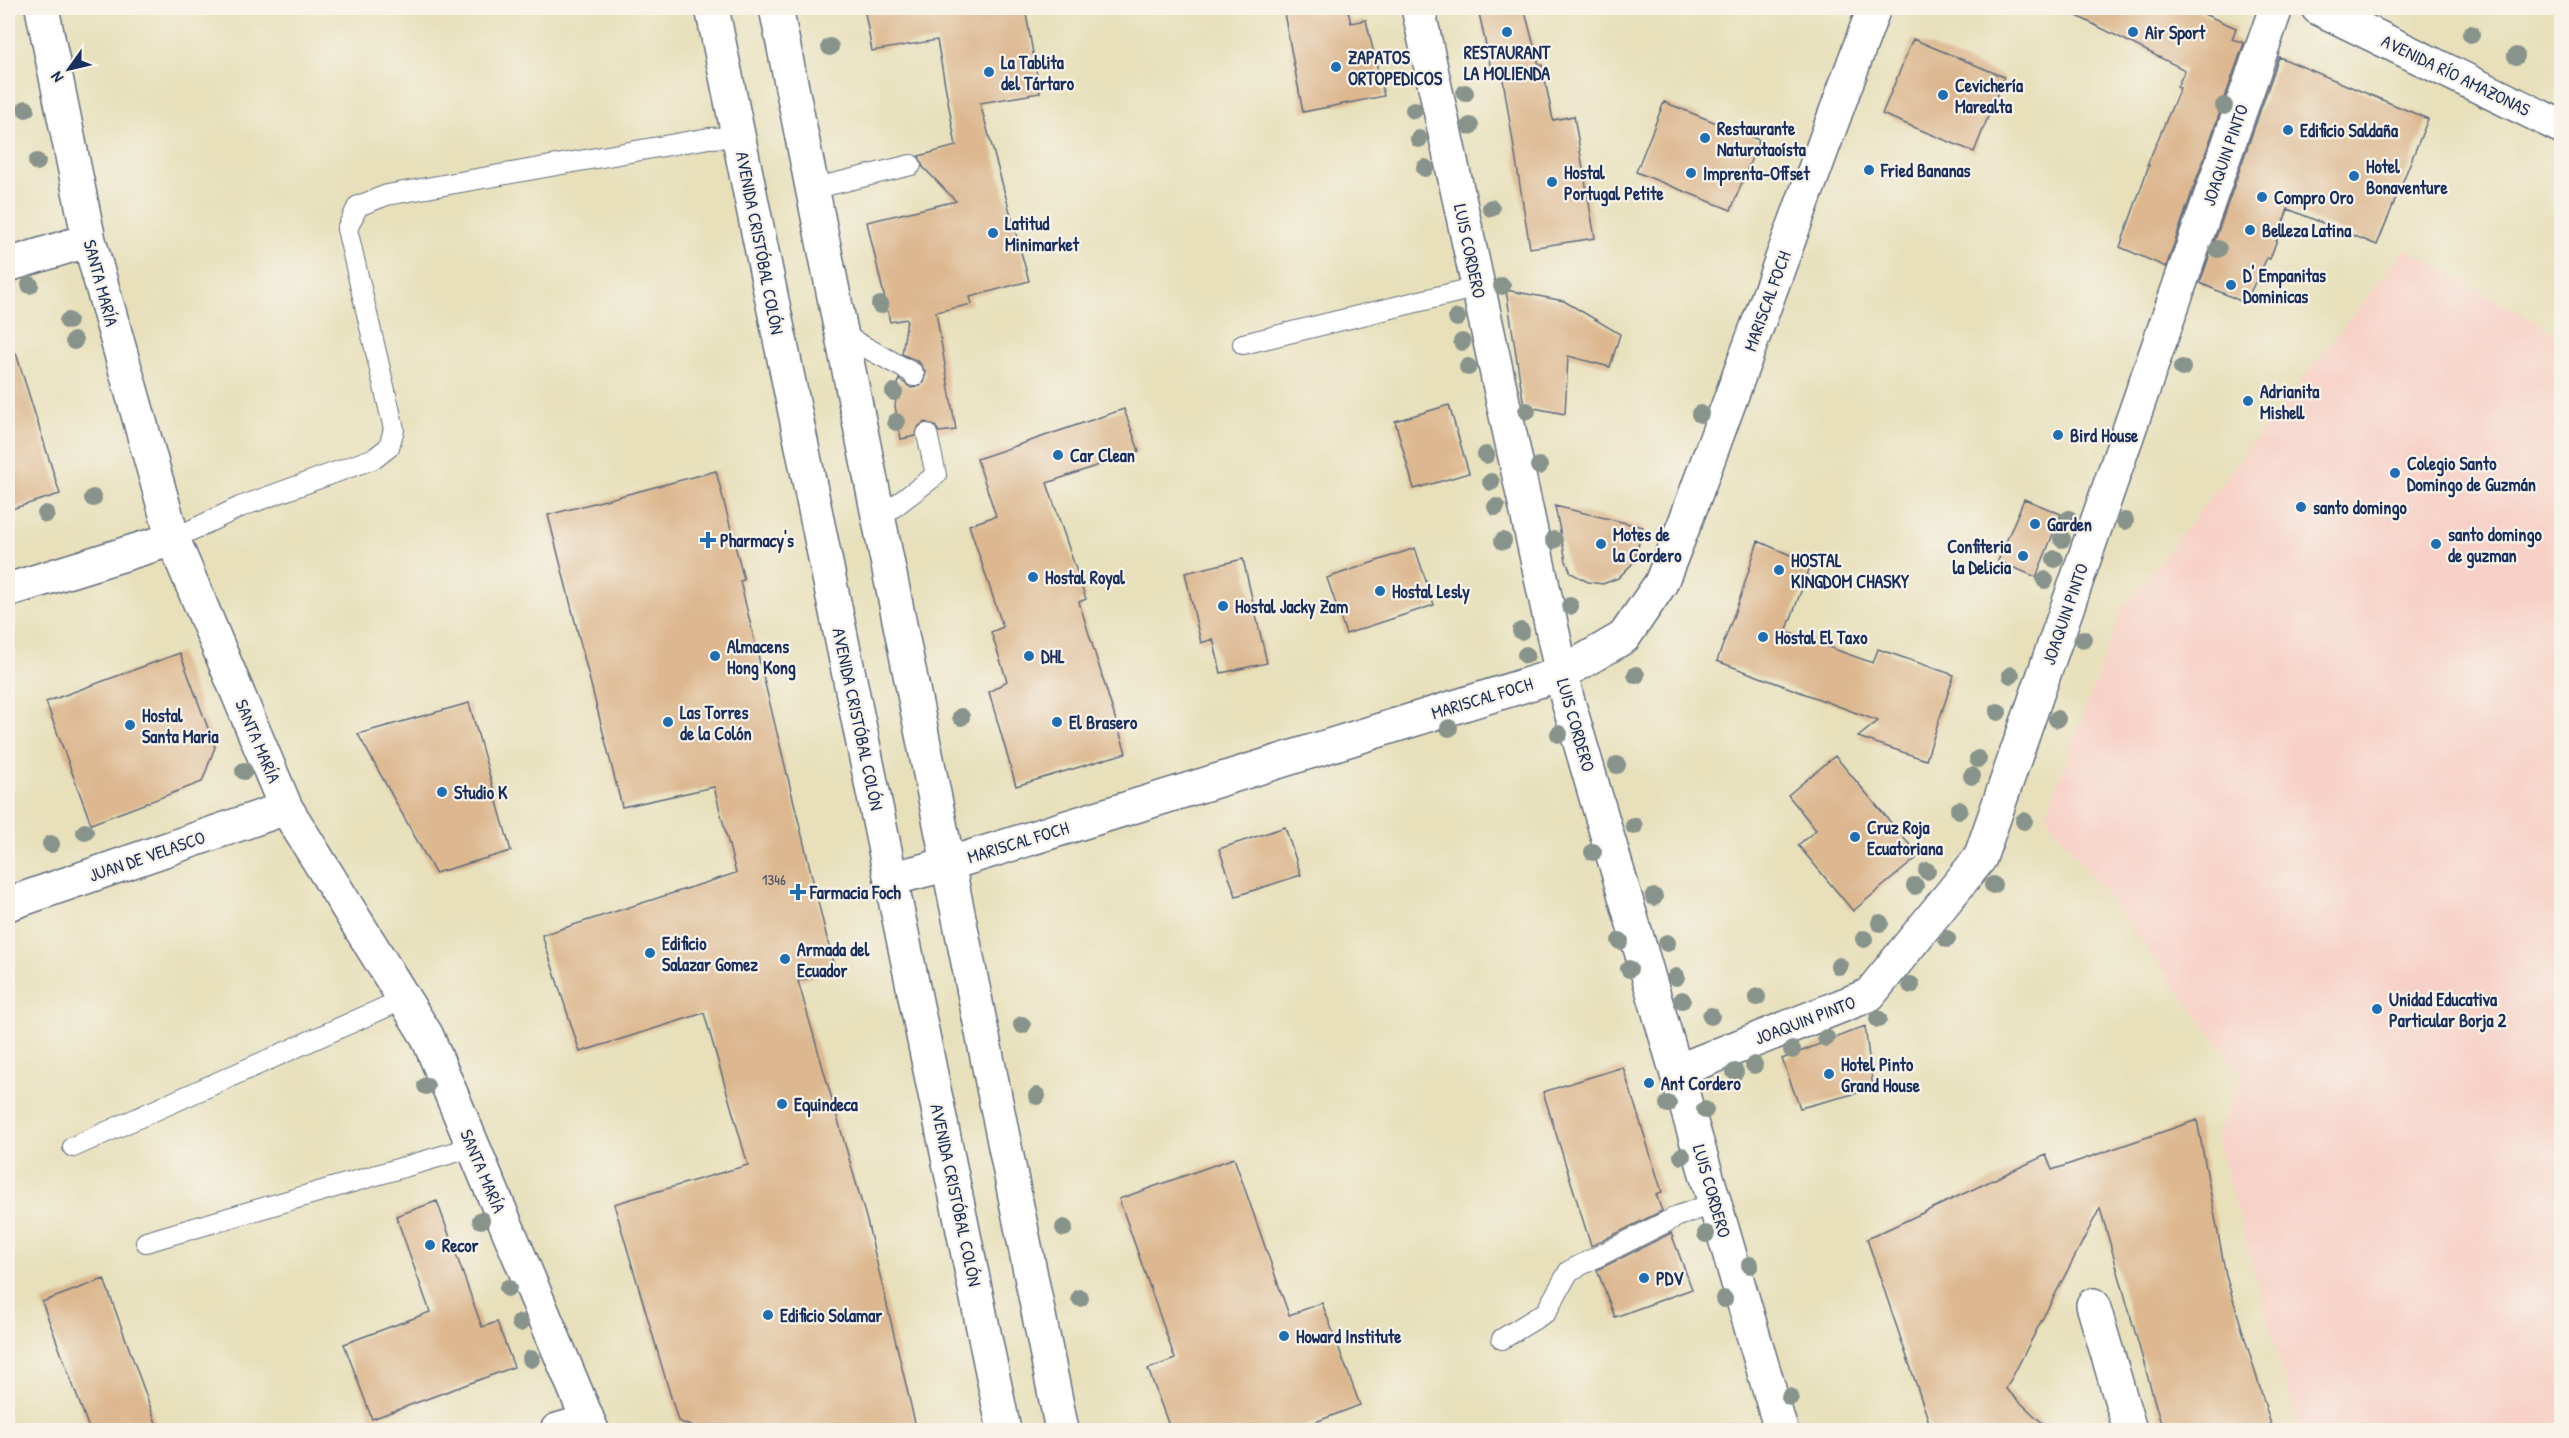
<svg xmlns="http://www.w3.org/2000/svg" width="2569" height="1438" font-family="'Patrick Hand',sans-serif">
	<style>
		.built { fill: #f7d1c7 }
		.building { fill: #dcb78f }
		.lines { fill: none; stroke-linecap: round; stroke-linejoin: round }
		.lane-casing { stroke: #626d7f; stroke-width: 22 }
		.street-casing { stroke: #626d7f; stroke-width: 36 }
		.secondary-casing { stroke: #626d7f; stroke-width: 36 }
		.lane { stroke: #fff; stroke-width: 20 }
		.street { stroke: #fff; stroke-width: 33 }
		.secondary { stroke: #fff; stroke-width: 33 }
		.tree { fill: #88948b }
		.poi-dot { fill: #1f6fb2; stroke: #f7f3e8; stroke-width: 2 }
		.labels { text-anchor: middle; dominant-baseline: central; stroke-width: 4.5; stroke-linejoin: round; paint-order: stroke }
		.number-label { font-size: 15px; fill: #4b516a }
		.poi-label { font-size: 18px; font-weight: bold; fill: #1b2f5e; stroke: #f7f3e8; text-anchor: start }
		.street-label { font-size: 18px; fill: #1b2f5e; stroke: #f7f3e8 }
	</style>
	<rect width="100%" height="100%" fill="#f7f3e8"/>
	<filter id="ink" filterUnits="userSpaceOnUse"><feTurbulence type="fractalNoise" baseFrequency=".0167" numOctaves="2"/><feDisplacementMap in="SourceGraphic" scale="12" xChannelSelector="R" yChannelSelector="G"/><feConvolveMatrix kernelMatrix="1 2 1 2 8 2 1 2 1" color-interpolation-filters="sRGB"/></filter>
	<filter id="wash" filterUnits="userSpaceOnUse"><feTurbulence type="fractalNoise" baseFrequency=".008" numOctaves="4" result="noise"/><feDisplacementMap in="SourceGraphic" scale="24" xChannelSelector="R" yChannelSelector="G"/><feGaussianBlur stdDeviation="1.35" result="paint"/><feColorMatrix in="noise" values="0 0 0 0 0 0 0 0 0 0 0 0 0 0 0 0 0 1.4 0 .05"/><feComposite in="paint" operator="in"/></filter>
	<g filter="url(#wash)">
		<rect width="100%" height="100%" fill="#e7e0bb"/>
		<path class="built" d="M2405,249L2561,336V1430H2299L2216,1137L2242,1075L2046,815L2122,610Z"/>
		<g id="blocks">
			<path class="building" d="M864,8H1025L1040,93L980,103L1029,281L970,297L972,304L936,312L956,430L939,432L935,426L925,422L919,426L915,436L901,439L895,406L899,379L911,388L917,387L923,383L926,373L919,362L902,354L907,319L890,322L867,222L956,201L923,167L919,156L956,146L937,40L872,51Z
				M1283,8H1347L1351,23L1366,20L1384,96L1303,112Z
				M1478,8H1524L1539,65H1542L1553,120L1574,116L1595,238L1530,248L1501,67L1491,69Z
				M2061,8H2190L2236,28L2232,39L2244,43L2166,267L2120,247L2149,165H2147L2180,88L2177,87L2185,70Z
				M1913,39L2004,77L1974,152L1882,114Z
				M2279,57L2428,119L2377,245L2288,209L2270,259L2267,258L2245,303L2200,283Z
				M1664,102L1759,140L1731,210L1636,172Z
				M1506,290L1564,301L1620,334L1610,367L1568,356L1565,414L1524,406Z
				M16,353L60,494L8,510V355Z
				M1449,405L1469,473L1414,489L1395,421Z
				M1124,409L1139,451L1047,483L1086,599L1079,602L1126,753L1016,786L989,692L1007,681L991,632L1003,627L969,525L996,516L977,459Z
				M716,471L744,580L740,581L835,971L798,981L867,1221L917,1431H720L698,1429L678,1421L614,1204L748,1165L704,1013L580,1052L542,935L736,873L714,787L622,807L548,515Z
				M2024,499L2061,514L2036,577L1998,561Z
				M1555,506L1643,527L1634,562L1618,578L1603,584L1588,582L1571,573L1566,561Z
				M1758,541L1811,564L1786,632L1873,663L1878,649L1954,675L1926,760L1858,737L1878,721L1717,661L1741,595Z
				M1415,548L1434,605L1346,634L1327,578Z
				M1243,559L1267,663L1221,673L1213,639L1201,643L1185,573Z
				M180,653L215,747L202,782L91,824L46,702Z
				M469,703L511,851L435,873L358,734Z
				M1835,756L1919,856L1853,911L1798,845L1816,830L1788,795Z
				M1285,827L1301,875L1236,896L1219,849Z
				M1865,1026L1873,1089L1800,1108L1782,1059Z
				M1623,1067L1662,1192L1656,1194L1662,1211L1591,1246L1543,1092Z
				M2197,1120L2226,1276L2273,1431H2163L2100,1208L2006,1389L2051,1431H1932L1867,1239L2046,1155L2052,1170Z
				M1234,1158L1289,1315L1322,1303L1360,1405L1292,1431H1171L1148,1369L1175,1359L1119,1199Z
				M437,1201L482,1327L497,1322L514,1367L372,1419L344,1344L430,1312L396,1216Z
				M1671,1233L1692,1289L1615,1317L1597,1270Z
				M104,1279L159,1431H90L42,1302Z"/>
		</g>
	</g>
	<g filter="url(#ink)">
		<use href="#blocks" fill-opacity="0" stroke="#626d7f" stroke-width="1.5"/>
		<g class="lines">
			<defs>
				<path id="lane" d="M812,189L911,165
					M841,334L913,373L914,376
					M1243,344L1478,287
					M878,519L936,475L927,434
					M173,539L240,507L375,458L389,447L394,429L347,229L358,206L387,195L709,138L739,137
					M73,1147L404,999
					M146,1242L473,1147
					M1502,1339L1546,1312L1569,1271L1678,1216L1715,1203"/>
				<path id="street" d="M42,8L89,240L173,539L286,808L427,1036L592,1430
					M1418,8L1567,698L1781,1430
					M8,265L89,240
					M8,590L173,539
					M891,879L948,864L1561,674L1624,637L1661,583L1686,520L1874,8
					M8,904L286,808
					M1677,1071L1869,995L1980,858L2276,8
					M2093,1305L2130,1430
					M557,1430L588,1421"/>
				<path id="secondary" d="M712,8L1004,1430
					M776,8L1062,1430
					M2318,8L2562,127"/>
			</defs>
			<use href="#lane" class="lane-casing"/>
			<use href="#street" class="street-casing"/>
			<use href="#secondary" class="secondary-casing"/>
			<use href="#lane" class="lane"/>
			<use href="#street" class="street"/>
			<use href="#secondary" class="secondary"/>
		</g>
		<g class="tree">
			<circle cx="2471" cy="34" r="9"/>
			<circle cx="830" cy="47" r="9"/>
			<circle cx="2516" cy="56" r="9"/>
			<circle cx="1465" cy="93" r="9"/>
			<circle cx="2224" cy="106" r="9"/>
			<circle cx="26" cy="109" r="9"/>
			<circle cx="1414" cy="110" r="9"/>
			<circle cx="1470" cy="126" r="9"/>
			<circle cx="1419" cy="139" r="9"/>
			<circle cx="37" cy="162" r="9"/>
			<circle cx="1425" cy="168" r="9"/>
			<circle cx="1491" cy="208" r="9"/>
			<circle cx="2218" cy="249" r="9"/>
			<circle cx="30" cy="285" r="9"/>
			<circle cx="1502" cy="286" r="9"/>
			<circle cx="880" cy="305" r="9"/>
			<circle cx="1457" cy="318" r="9"/>
			<circle cx="68" cy="321" r="9"/>
			<circle cx="74" cy="341" r="9"/>
			<circle cx="1462" cy="342" r="9"/>
			<circle cx="1468" cy="367" r="9"/>
			<circle cx="2182" cy="368" r="9"/>
			<circle cx="894" cy="392" r="9"/>
			<circle cx="1527" cy="411" r="9"/>
			<circle cx="1700" cy="414" r="9"/>
			<circle cx="896" cy="422" r="9"/>
			<circle cx="1486" cy="455" r="9"/>
			<circle cx="1539" cy="466" r="9"/>
			<circle cx="1491" cy="482" r="9"/>
			<circle cx="93" cy="498" r="9"/>
			<circle cx="1496" cy="507" r="9"/>
			<circle cx="46" cy="514" r="9"/>
			<circle cx="2069" cy="519" r="9"/>
			<circle cx="2125" cy="521" r="9"/>
			<circle cx="2062" cy="539" r="9"/>
			<circle cx="1554" cy="540" r="9"/>
			<circle cx="1503" cy="541" r="9"/>
			<circle cx="2055" cy="559" r="9"/>
			<circle cx="2045" cy="580" r="9"/>
			<circle cx="1570" cy="606" r="9"/>
			<circle cx="1521" cy="631" r="9"/>
			<circle cx="2083" cy="639" r="9"/>
			<circle cx="1526" cy="655" r="9"/>
			<circle cx="1636" cy="675" r="9"/>
			<circle cx="2011" cy="675" r="9"/>
			<circle cx="1998" cy="712" r="9"/>
			<circle cx="961" cy="717" r="9"/>
			<circle cx="2057" cy="719" r="9"/>
			<circle cx="1449" cy="728" r="9"/>
			<circle cx="1559" cy="734" r="9"/>
			<circle cx="1978" cy="759" r="9"/>
			<circle cx="1617" cy="765" r="9"/>
			<circle cx="244" cy="771" r="9"/>
			<circle cx="1972" cy="776" r="9"/>
			<circle cx="1959" cy="810" r="9"/>
			<circle cx="2024" cy="821" r="9"/>
			<circle cx="1634" cy="826" r="9"/>
			<circle cx="85" cy="832" r="9"/>
			<circle cx="51" cy="844" r="9"/>
			<circle cx="1593" cy="852" r="9"/>
			<circle cx="1927" cy="871" r="9"/>
			<circle cx="1993" cy="885" r="9"/>
			<circle cx="1915" cy="886" r="9"/>
			<circle cx="1654" cy="897" r="9"/>
			<circle cx="1880" cy="923" r="9"/>
			<circle cx="1864" cy="939" r="9"/>
			<circle cx="1947" cy="939" r="9"/>
			<circle cx="1620" cy="941" r="9"/>
			<circle cx="1667" cy="943" r="9"/>
			<circle cx="1839" cy="966" r="9"/>
			<circle cx="1629" cy="969" r="9"/>
			<circle cx="1676" cy="977" r="9"/>
			<circle cx="1911" cy="985" r="9"/>
			<circle cx="1757" cy="997" r="9"/>
			<circle cx="1682" cy="1000" r="9"/>
			<circle cx="1711" cy="1016" r="9"/>
			<circle cx="1878" cy="1019" r="9"/>
			<circle cx="1022" cy="1025" r="9"/>
			<circle cx="1826" cy="1038" r="9"/>
			<circle cx="1792" cy="1050" r="9"/>
			<circle cx="1754" cy="1065" r="9"/>
			<circle cx="1735" cy="1072" r="9"/>
			<circle cx="426" cy="1086" r="9"/>
			<circle cx="1037" cy="1096" r="9"/>
			<circle cx="1668" cy="1104" r="9"/>
			<circle cx="1705" cy="1110" r="9"/>
			<circle cx="1682" cy="1156" r="9"/>
			<circle cx="481" cy="1220" r="9"/>
			<circle cx="1064" cy="1228" r="9"/>
			<circle cx="1706" cy="1234" r="9"/>
			<circle cx="1750" cy="1265" r="9"/>
			<circle cx="508" cy="1288" r="9"/>
			<circle cx="1080" cy="1298" r="9"/>
			<circle cx="1724" cy="1299" r="9"/>
			<circle cx="520" cy="1323" r="9"/>
			<circle cx="531" cy="1359" r="9"/>
			<circle cx="1790" cy="1397" r="9"/>
		</g>
	</g>
	<g class="poi-dot">
		<circle cx="1507" cy="32" r="6"/>
		<circle cx="2133" cy="32" r="6"/>
		<circle cx="1336" cy="67" r="6"/>
		<circle cx="989" cy="72" r="6"/>
		<circle cx="1943" cy="95" r="6"/>
		<circle cx="2288" cy="130" r="6"/>
		<circle cx="1705" cy="138" r="6"/>
		<circle cx="1869" cy="170" r="6"/>
		<circle cx="1691" cy="173" r="6"/>
		<circle cx="2354" cy="176" r="6"/>
		<circle cx="1552" cy="182" r="6"/>
		<circle cx="2262" cy="197" r="6"/>
		<circle cx="2250" cy="230" r="6"/>
		<circle cx="993" cy="233" r="6"/>
		<circle cx="2231" cy="285" r="6"/>
		<circle cx="2248" cy="401" r="6"/>
		<circle cx="2058" cy="435" r="6"/>
		<circle cx="1058" cy="455" r="6"/>
		<circle cx="2395" cy="473" r="6"/>
		<circle cx="2301" cy="507" r="6"/>
		<circle cx="2035" cy="524" r="6"/>
		<path d="M705 531h6v6h6v6h-6v6h-6v-6h-6v-6h6z"/>
		<circle cx="1601" cy="544" r="6"/>
		<circle cx="2436" cy="544" r="6"/>
		<circle cx="2023" cy="556" r="6"/>
		<circle cx="1779" cy="570" r="6"/>
		<circle cx="1033" cy="577" r="6"/>
		<circle cx="1380" cy="591" r="6"/>
		<circle cx="1223" cy="606" r="6"/>
		<circle cx="1763" cy="637" r="6"/>
		<circle cx="715" cy="656" r="6"/>
		<circle cx="1029" cy="656" r="6"/>
		<circle cx="668" cy="722" r="6"/>
		<circle cx="1057" cy="722" r="6"/>
		<circle cx="130" cy="725" r="6"/>
		<circle cx="442" cy="792" r="6"/>
		<circle cx="1855" cy="837" r="6"/>
		<path d="M795 883h6v6h6v6h-6v6h-6v-6h-6v-6h6z"/>
		<circle cx="650" cy="953" r="6"/>
		<circle cx="785" cy="959" r="6"/>
		<circle cx="2377" cy="1009" r="6"/>
		<circle cx="1829" cy="1074" r="6"/>
		<circle cx="1649" cy="1083" r="6"/>
		<circle cx="782" cy="1104" r="6"/>
		<circle cx="430" cy="1245" r="6"/>
		<circle cx="1644" cy="1278" r="6"/>
		<circle cx="768" cy="1315" r="6"/>
		<circle cx="1284" cy="1336" r="6"/>
	</g>
	<g class="labels">
		<g class="number-label">
			<text x="774" y="879">1346</text>
		</g>
		<g class="poi-label">
			<text x="2145" y="32">Air Sport</text>
			<text x="1507" y="52" text-anchor="middle">RESTAURANT<tspan x="1507" dy="21">LA MOLIENDA</tspan></text>
			<text x="1348" y="57">ZAPATOS<tspan x="1348" dy="21">ORTOPEDICOS</tspan></text>
			<text x="1001" y="62">La Tablita<tspan x="1001" dy="21">del Tártaro</tspan></text>
			<text x="1955" y="85">Cevichería<tspan x="1955" dy="21">Marealta</tspan></text>
			<text x="1717" y="128">Restaurante<tspan x="1717" dy="21">Naturotaoísta</tspan></text>
			<text x="2300" y="130">Edificio Saldaña</text>
			<text x="2366" y="166">Hotel<tspan x="2366" dy="21">Bonaventure</tspan></text>
			<text x="1881" y="170">Fried Bananas</text>
			<text x="1564" y="172">Hostal<tspan x="1564" dy="21">Portugal Petite</tspan></text>
			<text x="1703" y="173">Imprenta-Offset</text>
			<text x="2274" y="197">Compro Oro</text>
			<text x="1005" y="223">Latitud<tspan x="1005" dy="21">Minimarket</tspan></text>
			<text x="2262" y="230">Belleza Latina</text>
			<text x="2243" y="275">D' Empanitas<tspan x="2243" dy="21">Dominicas</tspan></text>
			<text x="2260" y="391">Adrianita<tspan x="2260" dy="21">Mishell</tspan></text>
			<text x="2070" y="435">Bird House</text>
			<text x="1070" y="455">Car Clean</text>
			<text x="2407" y="463">Colegio Santo<tspan x="2407" dy="21">Domingo de Guzmán</tspan></text>
			<text x="2313" y="507">santo domingo</text>
			<text x="2047" y="524">Garden</text>
			<text x="1613" y="534">Motes de<tspan x="1613" dy="21">la Cordero</tspan></text>
			<text x="2448" y="534">santo domingo<tspan x="2448" dy="21">de guzman</tspan></text>
			<text x="720" y="540">Pharmacy's</text>
			<text x="2011" y="546" text-anchor="end">Confiteria<tspan x="2011" dy="21">la Delicia</tspan></text>
			<text x="1791" y="560">HOSTAL<tspan x="1791" dy="21">KINGDOM CHASKY</tspan></text>
			<text x="1045" y="577">Hostal Royal</text>
			<text x="1392" y="591">Hostal Lesly</text>
			<text x="1235" y="606">Hostal Jacky Zam</text>
			<text x="1775" y="637">Hostal El Taxo</text>
			<text x="727" y="646">Almacens<tspan x="727" dy="21">Hong Kong</tspan></text>
			<text x="1041" y="656">DHL</text>
			<text x="680" y="712">Las Torres<tspan x="680" dy="21">de la Colón</tspan></text>
			<text x="142" y="715">Hostal<tspan x="142" dy="21">Santa Maria</tspan></text>
			<text x="1069" y="722">El Brasero</text>
			<text x="454" y="792">Studio K</text>
			<text x="1867" y="827">Cruz Roja<tspan x="1867" dy="21">Ecuatoriana</tspan></text>
			<text x="810" y="892">Farmacia Foch</text>
			<text x="662" y="943">Edificio<tspan x="662" dy="21">Salazar Gomez</tspan></text>
			<text x="797" y="949">Armada del<tspan x="797" dy="21">Ecuador</tspan></text>
			<text x="2389" y="999">Unidad Educativa<tspan x="2389" dy="21">Particular Borja 2</tspan></text>
			<text x="1841" y="1064">Hotel Pinto<tspan x="1841" dy="21">Grand House</tspan></text>
			<text x="1661" y="1083">Ant Cordero</text>
			<text x="794" y="1104">Equindeca</text>
			<text x="442" y="1245">Recor</text>
			<text x="1656" y="1278">PDV</text>
			<text x="780" y="1315">Edificio Solamar</text>
			<text x="1296" y="1336">Howard Institute</text>
		</g>
		<g class="street-label">
			<text transform="translate(2456 75) rotate(26)">AVENIDA RÍO AMAZONAS</text>
			<text transform="translate(2225 155) rotate(-71)">JOAQUIN PINTO</text>
			<text transform="translate(760 243) rotate(79)">AVENIDA CRISTÓBAL COLÓN</text>
			<text transform="translate(1470 251) rotate(78)">LUIS CORDERO</text>
			<text transform="translate(101 283) rotate(75)">SANTA MARÍA</text>
			<text transform="translate(1767 301) rotate(-70)">MARISCAL FOCH</text>
			<text transform="translate(2065 614) rotate(-71)">JOAQUIN PINTO</text>
			<text transform="translate(1482 698) rotate(-17)">MARISCAL FOCH</text>
			<text transform="translate(858 719) rotate(78)">AVENIDA CRISTÓBAL COLÓN</text>
			<text transform="translate(1576 725) rotate(74)">LUIS CORDERO</text>
			<text transform="translate(258 741) rotate(67)">SANTA MARÍA</text>
			<text transform="translate(1018 842) rotate(-17)">MARISCAL FOCH</text>
			<text transform="translate(147 856) rotate(-19)">JUAN DE VELASCO</text>
			<text transform="translate(1805 1020) rotate(-21)">JOAQUIN PINTO</text>
			<text transform="translate(483 1171) rotate(67)">SANTA MARÍA</text>
			<text transform="translate(1712 1191) rotate(74)">LUIS CORDERO</text>
			<text transform="translate(956 1195) rotate(78)">AVENIDA CRISTÓBAL COLÓN</text>
		</g>
	</g>
	<rect width="2569" height="1438" fill="none" stroke="#f7f3e8" stroke-width="30"/>
	<g transform="translate(69 69) rotate(236)" stroke="#f7f3e8" stroke-width="4.5" paint-order="stroke">
	<path d="M0-4.5L10 22L0 15L-10 22Z" fill="#1b2f5e"/>
	<text y="-9" font-size="16" font-weight="bold" text-anchor="middle" fill="#1b2f5e">N</text>
	</g>
</svg>
